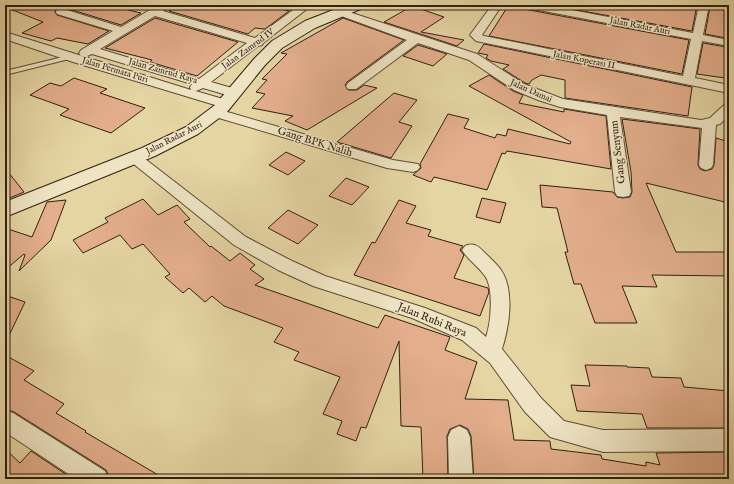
<svg xmlns="http://www.w3.org/2000/svg" width="734" height="484" font-family="'IM FELL English',serif">
	<style>
		.building { fill: #e3ae8c; stroke: #301f11 }
		.lines { fill: none; stroke-linecap: round; stroke-linejoin: round }
		.lane-casing { stroke: #5d4c36; stroke-width: 2 }
		.street-casing { stroke: #5d4c36; stroke-width: 2 }
		.secondary-casing { stroke: #301f11; stroke-width: 2 }
		.lane { fill: #eee4c3; fill-rule: evenodd }
		.street { fill: #eee4c3; fill-rule: evenodd }
		.secondary { fill: #eee4c3; fill-rule: evenodd }
		.labels { text-anchor: middle; dominant-baseline: central; stroke-width: 3; stroke-linejoin: round; paint-order: stroke }
		.far-street-label { font-size: 9px; fill: #301f11; stroke: #eee4c3 }
		.street-label { font-size: 11px; fill: #301f11; stroke: #eee4c3 }
	</style>
	<rect width="100%" height="100%" fill="#e5d5a3"/>
	<filter id="stains"><feTurbulence type="fractalNoise" baseFrequency=".005" numOctaves="4"/><feColorMatrix values="0 0 0 0 .2 0 0 0 0 .09 0 0 0 0 .02 0 0 0 .5 -.17"/></filter>
	<radialGradient id="worn" r=".72"><stop offset=".6" stop-color="#630" stop-opacity="0"/><stop offset="1" stop-color="#630" stop-opacity=".3"/></radialGradient>
	<path class="building" d="M5,5H56L55,12L57,15L109,31L88,44L57,38L51,41L22,33L43,22L5,7Z
		M69,5H107L141,13L121,25L69,9Z
		M179,5H276L278,8L289,11L265,29L255,28L248,34L169,11Z
		M579,5H697L692,31L577,10Z
		M412,6L444,17L421,32L464,40L457,46L384,22Z
		M508,6L689,40L682,74L489,36Z
		M710,7L729,11V36L726,35V38L705,34Z
		M155,18L238,42L197,76L150,62L152,60L105,48Z
		M343,18L404,40L347,82L345,85L348,90H357L364,85L377,88L307,130L285,121L293,116L252,108L265,94L256,92L267,80L262,79L287,54L281,53Z
		M703,43L726,47L725,78L697,74Z
		M484,44L692,87L688,116L565,98V80L541,75L532,80L529,84L525,83L503,69L509,65L491,61L486,58L488,55L478,53Z
		M418,45L447,54L433,66L403,56Z
		M489,75L513,91L523,95L519,103L564,112V109L606,116L611,169L507,151L505,154L502,153L487,190L434,177L431,182L413,175L421,168L420,164L448,114L469,119L464,128L495,138L497,134L506,136L508,129L570,144L571,142L469,86Z
		M74,78L107,89L100,93L145,108L111,133L60,115L69,109L30,95L50,83L61,86Z
		M394,93L417,100L399,122L412,126L391,158L337,142Z
		M622,119L700,129L698,165L700,169L705,171L712,169L714,165L716,138L729,142V203L646,183L676,252H729V276L652,275L657,287L622,286L637,323H595L581,284H574L565,252H568L557,208L542,207L540,185L613,192L617,197L623,198L630,197L632,192L631,172Z
		M286,152L305,161L288,175L269,165Z
		M5,168L24,192L5,200Z
		M346,178L369,187L352,205L329,196Z
		M482,198L506,203L500,223L476,217Z
		M143,199L158,215L177,205L190,219L184,222L210,247L211,246L230,261L240,253L255,265L250,269L264,279L255,285L378,328L385,315L450,337L445,350L477,362L465,399L508,400L514,440L550,441L551,449L601,455L602,459L646,466V462L660,465L656,453L729,452V479H474L471,436L468,429L460,425L450,429L447,436L448,479H423L421,427L401,426L399,341L366,428L361,427L356,441L337,434L342,421L323,414L340,377L294,360L299,352L274,342L283,328L224,306L212,296L205,302L189,288L183,293L165,277L170,274L143,244L132,249L120,235L83,253L73,240L108,222L105,218Z
		M66,200L51,240L19,271L25,255L24,254L5,270V228L32,237L47,202Z
		M399,200L416,206L406,223L431,230L428,236L463,246L460,250L464,255L454,278L488,288L489,292L480,316L354,275L372,242L375,243Z
		M288,210L318,225L298,244L268,228Z
		M5,295L25,302L5,344Z
		M5,355L34,371L24,380L64,404L56,413L86,431L85,432L165,479H110L106,470L14,412L5,409Z
		M585,365L627,366V367L649,368L652,377L681,378L684,387L729,391V428H647L642,414L577,411L571,385L590,386Z
		M5,449L20,463L31,451L73,479H5Z"/>
	<g class="lines">
		<defs>
			<path id="lane" d="M71,55L74,57L73,58L5,75V71Z"/>
			<path id="street" d="M58,5H68L67,10L121,27L158,5H169L168,8L163,11L255,38L293,10L278,7L277,5H312L263,43L262,45L258,46L211,82L239,90L240,93L239,96L234,97L203,88L196,91L192,90L230,101L232,104L230,107L225,108L73,62L5,39V32L191,90L190,87L192,84L92,54L85,57L81,56L79,53L81,50L113,31L57,14L56,12ZM155,16L247,43L199,79L100,49Z
				M492,5H502L482,35L484,36L683,76L691,39L528,8L523,5H545L693,33L699,5H709L703,35L729,40V46L702,41L695,78L729,85V93L476,41L470,35Z
				M715,5H729V10L716,7Z
				M340,9L477,54L524,84L563,99L701,120L710,118L724,105L729,104V115L720,124L716,125L713,165L711,168L706,170L701,168L699,165L702,128L620,117L631,192L629,196L623,197L617,196L615,192L607,115L560,107L538,100L514,90L469,60L418,43L356,89H348L346,86L348,83L407,40L336,14L335,12L336,10Z
				M217,109L393,160L418,164L420,167L418,170L413,172L387,168L212,116L210,113L212,110Z
				M135,153L140,155L246,237L290,260L325,276L425,308L476,328L486,337C491,323 494,288 485,276C478,266 468,260 462,250L465,246C475,242 479,247 486,254C491,259 497,264 501,270C515,291 509,327 502,349L541,398L564,421L603,430L729,429V451L603,452L550,437L525,412L490,363L462,340L412,318L313,286L278,270L234,245L130,161L128,158L130,155Z
				M5,410L13,413L105,471L109,479H76L5,432Z
				M459,426L467,430L470,437L473,479H449L448,437L451,430Z"/>
			<path id="secondary" d="M346,5H365L363,8L315,28L282,48L265,65L227,112L198,134L155,156L5,217V202L142,148L186,127L215,105L254,59L272,41L305,21Z"/>
		</defs>
		<use href="#lane" class="lane-casing"/>
		<use href="#street" class="street-casing"/>
		<use href="#secondary" class="secondary-casing"/>
		<use href="#lane" class="lane"/>
		<use href="#street" class="street"/>
		<use href="#secondary" class="secondary"/>
	</g>
	<g class="labels">
		<g class="far-street-label">
			<text transform="translate(640 26) rotate(11)">Jalan Radar Auri</text>
			<text transform="translate(248 49) rotate(-36)">Jalan Zamrud IV</text>
			<text transform="translate(584 60) rotate(11)">Jalan Koperasi II</text>
			<text transform="translate(115 70) rotate(17)">Jalan Permata Puri</text>
			<text transform="translate(163 71) rotate(16)">Jalan Zamrud Raya</text>
			<text transform="translate(531 91) rotate(24)">Jalan Damai</text>
			<text transform="translate(174 138) rotate(-27)">Jalan Radar Auri</text>
		</g>
		<g class="street-label">
			<text transform="translate(315 142) rotate(17)">Gang BPK Nalih</text>
			<text transform="translate(618 152) rotate(-97)">Gang Senyum</text>
			<text transform="translate(432 320) rotate(22)">Jalan Rubi Raya</text>
		</g>
	</g>
	<rect width="734" height="484" fill="none" stroke="#e5d5a3" stroke-width="20"/>
	<rect x="6" y="6" width="722" height="472" fill="none" stroke="#301f11" stroke-width="2"/>
	<rect x="10" y="10" width="714" height="464" fill="none" stroke="#301f11"/>
	<rect width="100%" height="100%" filter="url(#stains)"/>
	<rect width="100%" height="100%" fill="url(#worn)"/>
</svg>
